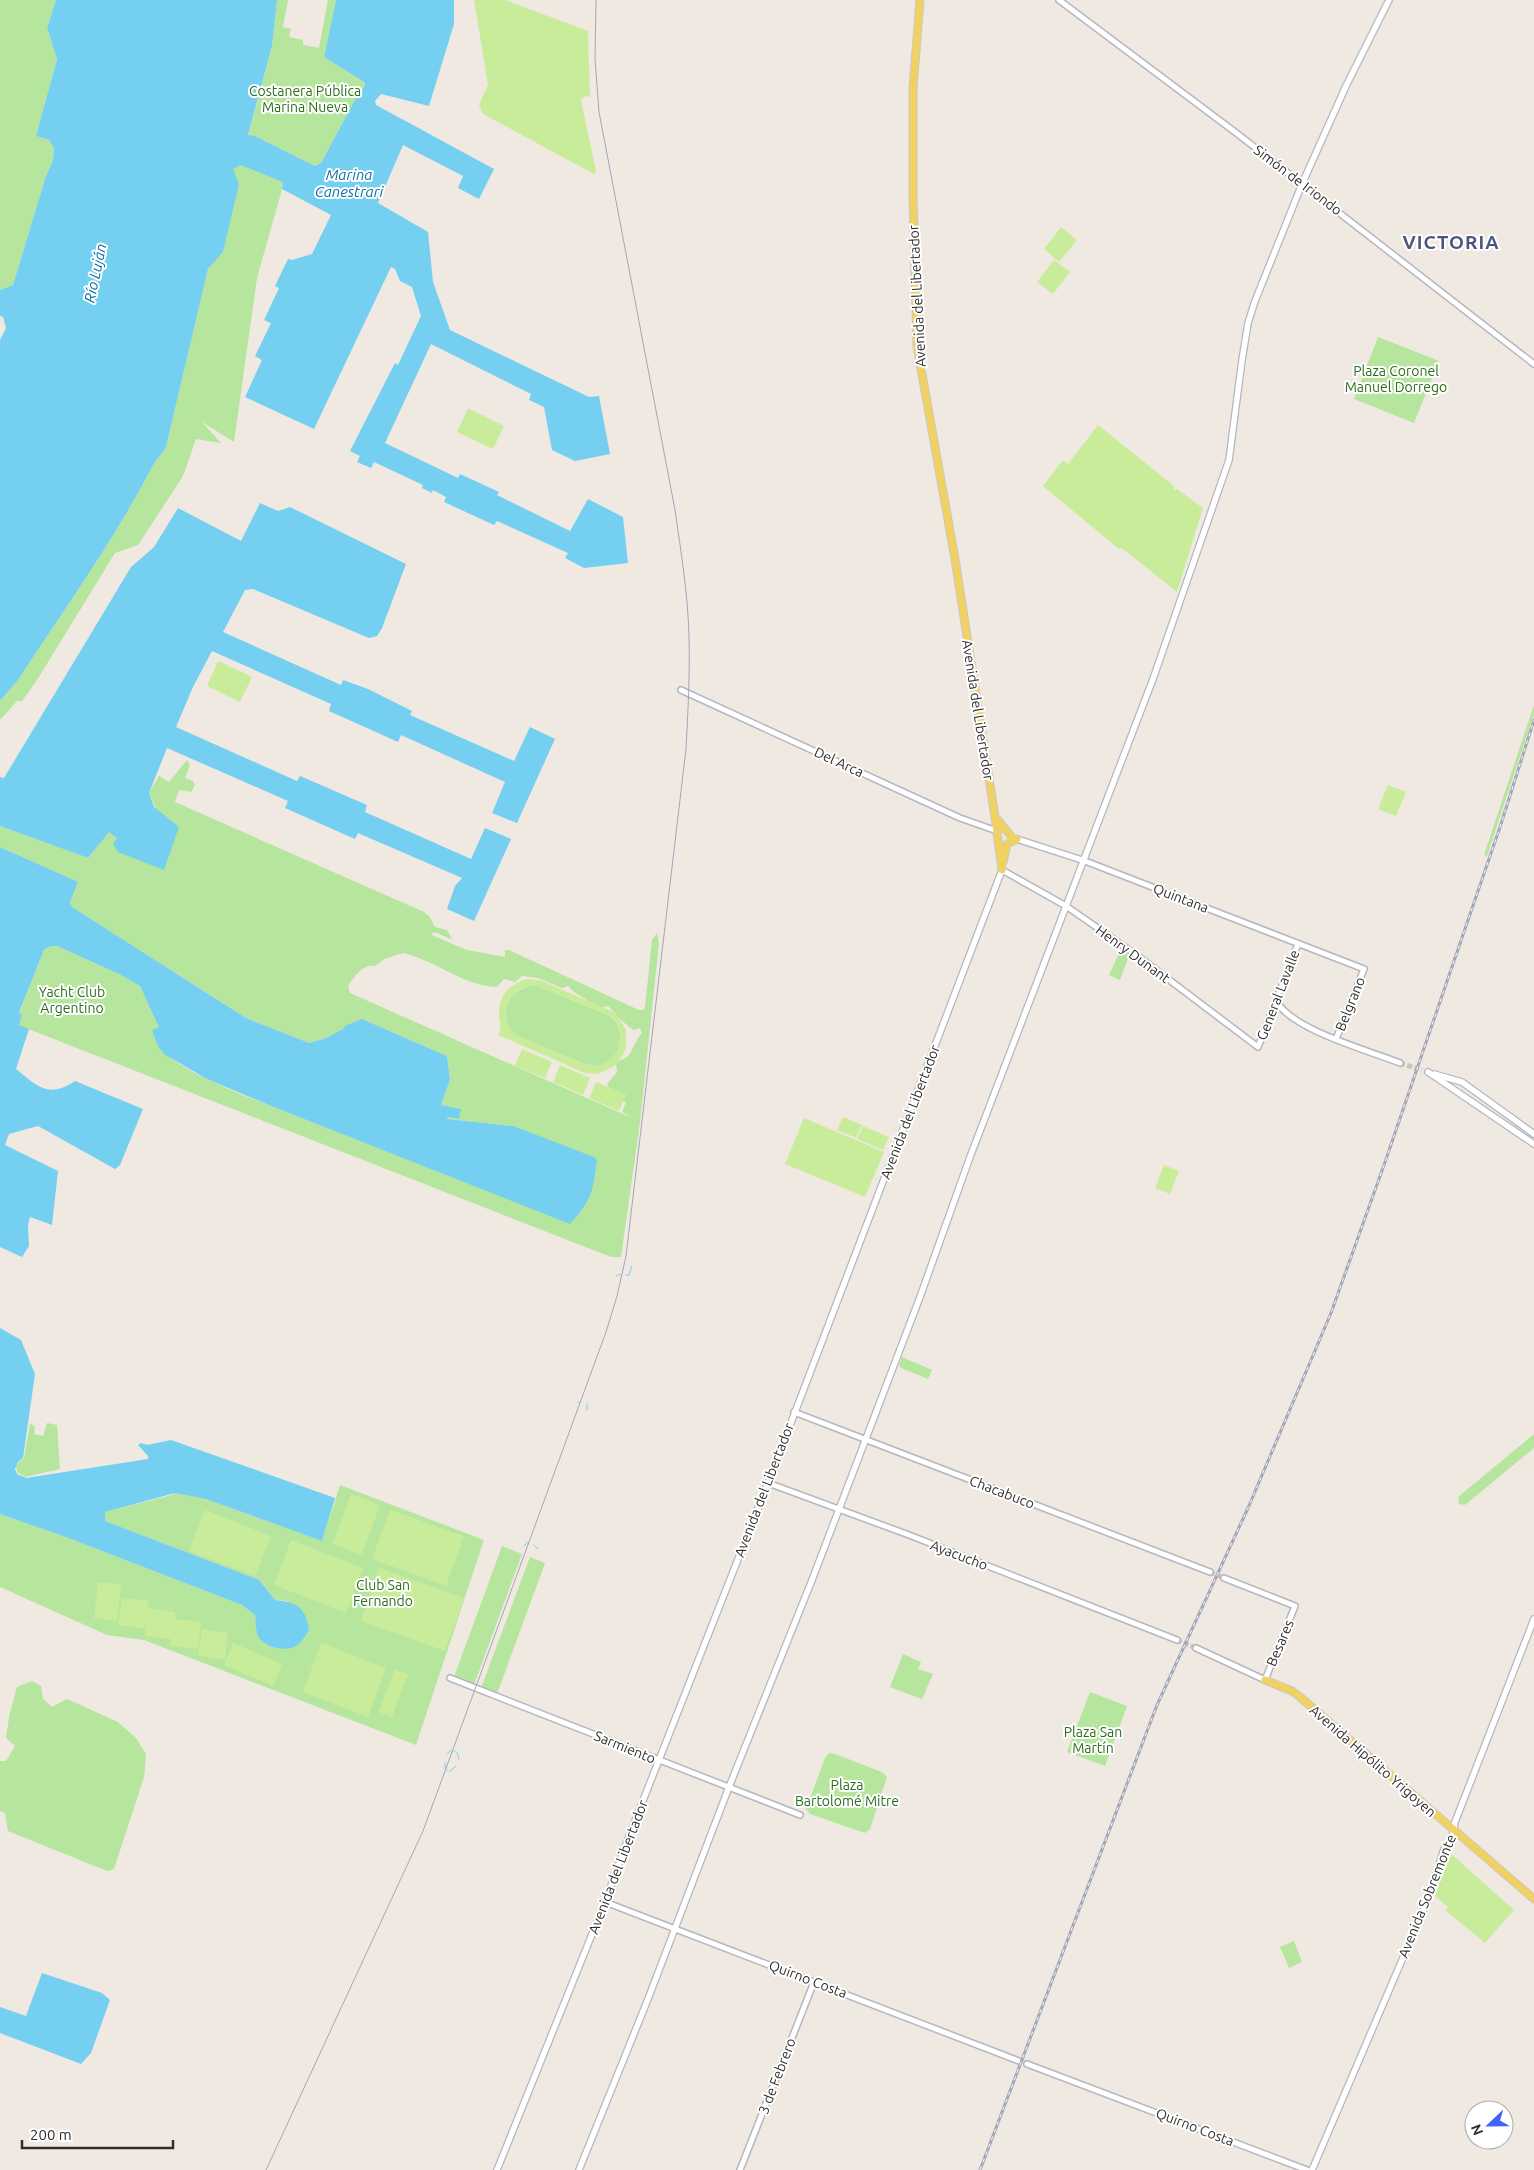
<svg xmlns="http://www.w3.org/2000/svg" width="1534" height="2170" font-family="Ubuntu,sans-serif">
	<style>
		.green { fill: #b6e59e; fill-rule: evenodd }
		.pitch { fill: #c9ec9a; fill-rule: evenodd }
		.water { fill: #75cff0 }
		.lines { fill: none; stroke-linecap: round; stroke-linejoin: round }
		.stream { stroke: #75cff0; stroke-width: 1 }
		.tertiary-tunnel { stroke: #c8c4bd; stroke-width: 5; stroke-dasharray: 5 2.5; stroke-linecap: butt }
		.tertiary-casing { stroke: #b4b7c1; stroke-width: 8 }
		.secondary-casing { stroke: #b4b7c1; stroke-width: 8 }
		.primary-casing { stroke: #c9c9c9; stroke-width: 9 }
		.tertiary { stroke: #fff; stroke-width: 5 }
		.secondary { stroke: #fff; stroke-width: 5.5 }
		.primary { stroke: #f2d163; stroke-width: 7 }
		.tram { stroke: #a3a6b8; stroke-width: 1 }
		.rail-casing { stroke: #a3a6b8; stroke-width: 3 }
		.rail { stroke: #fff; stroke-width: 1; stroke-dasharray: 4; stroke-linecap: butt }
		.labels { text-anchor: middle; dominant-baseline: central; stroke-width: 4; stroke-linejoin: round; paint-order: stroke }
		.park-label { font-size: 14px; fill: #2c6e1b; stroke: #fff }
		.street-label { font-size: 14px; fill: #2e2e2e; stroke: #fff }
		.water-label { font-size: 15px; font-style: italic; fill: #0d6fa3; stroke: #fff }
		.district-label { font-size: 19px; font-weight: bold; letter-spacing: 1px; fill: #4d5680; stroke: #fff }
	</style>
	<rect width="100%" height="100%" fill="#efe9e1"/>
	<path class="green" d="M0,0H56L47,28L57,59L36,136L49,140L54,148L53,160L45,179L13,285L0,290Z
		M277,0H288L283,27L291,29L289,37L303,40V45L319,48L328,0H336L324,57L364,82L365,86L357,96L321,163L315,166L255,136H248L272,46Z
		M240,165L284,182L257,278L234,442L202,422L221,443L196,439L183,476L138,545L115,553L37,680L22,701H17L0,720V701L18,680C63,611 113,542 151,469C155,461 161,455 166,447L208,269L223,252L233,168Z
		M1378,337L1439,361L1414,423L1354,399Z
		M1534,705V714L1487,856L1484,855Z
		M187,760L190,765L185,778L193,781L195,785L191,792L179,790L175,802L424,912L430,917L435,927L447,930L452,939C445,938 441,933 433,932L432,935L467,950L505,957V950H509L639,1010H643L645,1007L651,949L652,940L657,933L659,943L640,1122L621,1257H611L18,1025L19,1014L44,950L48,946H57L119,974L140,986L160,1027L152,1030L170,1058L196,1074L240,1094L480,1188L513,1126L447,1119L448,1117L460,1109L441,1105L450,1080L447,1056L362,1019L326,1038L309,1043L246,1018L72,907L70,902L77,882L0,847V826L88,858L109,831L117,838L156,809L149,793L159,776L169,782ZM403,953C436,960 462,986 497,987L504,979L515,982L522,976L538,978L562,988L568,986L574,992L600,1008L608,1006C617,1014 623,1024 634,1030L640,1028L642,1033C636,1039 634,1048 629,1055C626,1059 620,1059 616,1064L617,1072L607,1084L615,1099L626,1102L622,1112L632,1118L350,993L348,986C355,976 362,964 375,966L384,959Z
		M1121,949L1129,956L1120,980L1109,975Z
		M529,986H538L608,1015L616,1022L621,1035L617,1053L606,1063L598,1066L587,1065L515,1035C497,1018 506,992 529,986Z
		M902,1357L932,1370L928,1379L901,1368L899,1365Z
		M30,1423L35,1427L34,1434L43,1436L47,1423L57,1425L60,1469L25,1477L17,1472L16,1465L24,1458Z
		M1534,1434V1448L1465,1505L1459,1504L1458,1497Z
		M340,1485L484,1540L416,1745L144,1640L107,1635L0,1587V1514L71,1539L242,1605L255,1615L257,1632L288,1601L275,1600L259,1580L105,1521V1512L172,1495L175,1493L206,1499L322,1541Z
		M502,1546L522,1554L474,1685L454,1677Z
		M530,1557L545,1563L497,1694L481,1688Z
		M903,1654L921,1662L918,1669L933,1674L922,1699L890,1687Z
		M32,1681L41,1686L43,1699L52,1707L67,1699L118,1722L136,1738L146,1754L144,1777L114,1869L107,1871L8,1831L5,1813L0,1811V1761H6L15,1746L6,1738L9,1717L17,1687Z
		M1090,1692L1127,1706L1105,1766L1067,1752Z
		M829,1753L835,1754L882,1772L887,1777L870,1829L865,1833L810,1814L806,1809L825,1758Z
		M1294,1941L1302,1962L1289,1968L1280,1947Z"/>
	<path class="pitch" d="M474,0H505L588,31L590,97L585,96L581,100L596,171L594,174L483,114L479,105L488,85Z
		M1061,227L1077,240L1059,262L1044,249Z
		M1054,260L1070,272L1053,294L1037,282Z
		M468,408L504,426L493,449L457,432Z
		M1098,425L1174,486L1173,488L1175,490L1177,489L1203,508L1177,592L1127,552L1121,548L1119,549L1043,486L1063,460L1068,464Z
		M218,661L252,677L240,702L207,686Z
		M1388,785L1406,792L1396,816L1378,809Z
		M527,979L540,980L616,1013L626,1030V1049L619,1061L613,1067L597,1074L585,1073L498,1035C503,1026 499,1023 499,1013C499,995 510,984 527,979ZM528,986H538L608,1015L616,1022L621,1035L617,1053L606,1063L598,1066L587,1065L515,1035C497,1018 506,992 528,986Z
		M522,1049L552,1062L545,1078L515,1066Z
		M560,1065L590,1078L583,1095L553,1082Z
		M596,1082L626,1094L619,1111L589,1098Z
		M843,1117L862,1125L856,1138L837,1130Z
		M804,1118L884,1152L865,1197L785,1164Z
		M863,1126L889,1137L883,1150L857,1139Z
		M1164,1165L1179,1171L1170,1194L1155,1188Z
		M351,1494L380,1505L362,1555L332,1544Z
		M205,1510L271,1536L255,1576L189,1551Z
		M390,1510L464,1536L446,1586L372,1559Z
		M291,1540L363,1568L346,1613L274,1585Z
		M379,1568L464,1598L445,1651L361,1621Z
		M98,1582L121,1585L117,1621L94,1618Z
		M122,1598L149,1601L145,1629L118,1625Z
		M148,1608L175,1612V1619L201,1622L198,1649L171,1646V1639L145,1636Z
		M202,1629L228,1633L225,1660L198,1656Z
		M233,1643L282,1664L273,1686L224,1665Z
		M321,1643L386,1668L368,1717L303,1692Z
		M395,1669L408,1674L392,1717L379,1712Z
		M1449,1852L1514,1910L1485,1943L1445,1910L1448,1907L1435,1896Z"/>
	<path class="water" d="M56,0H277L272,46L248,135L255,136L315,166L321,163L357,96L365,86L364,82L324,57L336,0H454V24L429,106L381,94L375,101L376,105L494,169L479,199L458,188L463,176L403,145L378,203L428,232L433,282L450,330L589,397L599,396L610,454L575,461L552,450L544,407L529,400L531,394L431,344L385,443L458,478L460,474L499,492L497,495L570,531L588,499L623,517L628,563L584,568L565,558L568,553L497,521L494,525L444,502L446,497L433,490L432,493L422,488L423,485L374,462L371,468L357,462L360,456L350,451L395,363L398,365L421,316L412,287L400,281L395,269L391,267L314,429L245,397L262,360L255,356L271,323L264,320L279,288L275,286L288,259L292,260L312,254L331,215L282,189L283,182L240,165L233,169L239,184L223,252L208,269L166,447C161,455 155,461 151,469C113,542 63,611 18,680L0,701V340L6,328L3,317L0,316V290L13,285L45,179L53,160L54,148L49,140L36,136L57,59L47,28Z
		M260,503L278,511L290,507L406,564L382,628L377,636L369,638L253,589L245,590L223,632L341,685L343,680L368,689L412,711L410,715L514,761L530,727L555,739L517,823L492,813L505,782L401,735L398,742L329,711L331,704L212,651L193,687L176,727L297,781L300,776L367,805L365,812L471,859L485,828L511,839L474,921L447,909L455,886L462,878L358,833L355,839L285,808L288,801L167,748L149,793L154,807L179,827L164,870L118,852L113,844L117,838L109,832L88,858L0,826V777L4,778L131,567L154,547L178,508L241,541Z
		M0,847L78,882L70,902L72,907L246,1018L309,1043L326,1038L343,1029L345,1026L362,1019L447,1056L450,1080L441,1105L461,1109L459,1119L448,1117L447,1119L513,1126L594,1157L597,1160C593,1191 592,1200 570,1224L271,1106L205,1078L164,1054L158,1046L152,1030L159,1027L140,986L119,974L57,946C51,946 48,946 44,950L19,1013L22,1015L19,1025L29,1029L16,1069C37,1086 48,1099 75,1081L143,1109L120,1165L115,1169L38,1126L9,1134L5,1145L58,1171L52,1225L30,1217L28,1225L29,1246L22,1257L0,1247Z
		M0,1328L21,1340L35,1374L23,1458L18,1462L15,1469L17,1474L26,1478L148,1459V1456L138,1445L141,1443L147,1445L171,1440L335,1498L322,1541L206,1499L175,1493L105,1512V1521L259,1580L275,1600C297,1602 306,1608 309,1630C306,1634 304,1639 300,1643C290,1653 269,1649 260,1639C255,1633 256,1622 255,1615L242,1605L71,1539L0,1514Z
		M42,1973L102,1993L110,2000L91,2053L81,2064L0,2033V2007L26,2016Z"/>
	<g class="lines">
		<path class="stream" d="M626,1275H629L632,1266
			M616,1276L620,1274
			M578,1402H579
			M587,1410V1404
			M534,1545L538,1549
			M524,1546L528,1542
			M454,1751H455
			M457,1752L459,1759
			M447,1754L451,1750
			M445,1763V1769
			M447,1770H448
			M450,1771L456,1766"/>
		<path class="tertiary-tunnel" d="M1400,1063L1422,1070
			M1210,1572L1224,1578
			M1177,1640L1196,1648"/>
		<defs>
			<path id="tertiary" d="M1059,0L1235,132L1534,364
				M681,690L960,818L997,831
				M1085,861L1364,969L1336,1039
				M1002,870L1066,906L1135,954L1258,1047L1298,944
				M1276,1000C1289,1029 1370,1051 1400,1063
				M794,1412L1210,1572
				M768,1483L909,1535L1177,1640
				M1196,1648L1265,1680L1295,1606L1224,1578
				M450,1678L800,1815
				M605,1902L1019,2061
				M1027,2064L1307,2170
				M740,2170L814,1982"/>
			<path id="secondary" d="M1017,839L1085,861
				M1428,1072L1534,1144
				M1434,1074L1462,1082L1534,1134
				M497,2170L605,1902L631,1831L768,1483L1002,870
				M579,2170L648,1999L729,1787L812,1580L920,1297L970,1157L1153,679L1229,460L1242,360L1248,323L1255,301L1302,184L1346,86L1389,0
				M1312,2170L1429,1897L1444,1849L1452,1839L1455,1822L1534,1619"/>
			<path id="primary" d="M920,0L913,88V195L917,346L955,559L995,817L1002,870
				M997,819L1011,836
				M1003,862L1007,844L1017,839
				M1265,1680L1292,1691L1300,1697L1534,1899"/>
		</defs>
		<use href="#tertiary" class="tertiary-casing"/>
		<use href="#secondary" class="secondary-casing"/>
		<use href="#primary" class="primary-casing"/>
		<use href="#tertiary" class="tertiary"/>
		<use href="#secondary" class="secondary"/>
		<use href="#primary" class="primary"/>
		<path class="tram" d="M266,2170L423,1831L606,1332L617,1296L626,1256L686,749C688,711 690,674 689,637C688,594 681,552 675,510L599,112L595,59L596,0"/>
		<defs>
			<path id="rail" d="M980,2170L1157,1705L1248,1508L1331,1313L1384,1165L1501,824L1534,720"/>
		</defs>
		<use href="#rail" class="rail-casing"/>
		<use href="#rail" class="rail"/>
	</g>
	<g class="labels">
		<g class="park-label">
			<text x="305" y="91">Costanera Pública<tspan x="305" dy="16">Marina Nueva</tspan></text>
			<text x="1396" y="371">Plaza Coronel<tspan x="1396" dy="16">Manuel Dorrego</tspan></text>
			<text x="72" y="992">Yacht Club<tspan x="72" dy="16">Argentino</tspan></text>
			<text x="383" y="1585">Club San<tspan x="383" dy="16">Fernando</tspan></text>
			<text x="1093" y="1732">Plaza San<tspan x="1093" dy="16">Martín</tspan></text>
			<text x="847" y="1785">Plaza<tspan x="847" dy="16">Bartolomé Mitre</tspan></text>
		</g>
		<g class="street-label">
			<text transform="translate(1298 180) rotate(37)">Simón de Iriondo</text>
			<text transform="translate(917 296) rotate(-93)">Avenida del Libertador</text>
			<text transform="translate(978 710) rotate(81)">Avenida del Libertador</text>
			<text transform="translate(839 762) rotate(25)">Del Arca</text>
			<text transform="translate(1181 898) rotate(21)">Quintana</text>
			<text transform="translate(1133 954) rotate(36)">Henry Dunant</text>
			<text transform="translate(1278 995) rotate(-69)">General Lavalle</text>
			<text transform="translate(1350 1004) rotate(-68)">Belgrano</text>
			<text transform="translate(910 1112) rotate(-69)">Avenida del Libertador</text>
			<text transform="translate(764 1490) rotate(-69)">Avenida del Libertador</text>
			<text transform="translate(1002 1492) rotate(21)">Chacabuco</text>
			<text transform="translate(959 1555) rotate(21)">Ayacucho</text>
			<text transform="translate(1280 1643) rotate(-67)">Besares</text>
			<text transform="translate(625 1747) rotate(22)">Sarmiento</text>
			<text transform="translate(1373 1761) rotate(41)">Avenida Hipólito Yrigoyen</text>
			<text transform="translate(618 1867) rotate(-69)">Avenida del Libertador</text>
			<text transform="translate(1427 1896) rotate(-68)">Avenida Sobremonte</text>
			<text transform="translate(808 1979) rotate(21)">Quirno Costa</text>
			<text transform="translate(777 2076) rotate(-69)">3 de Febrero</text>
			<text transform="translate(1195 2127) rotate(21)">Quirno Costa</text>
		</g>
		<g class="water-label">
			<text x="349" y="174">Marina<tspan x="349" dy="17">Canestrari</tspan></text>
			<text transform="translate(95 273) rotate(-78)">Río Luján</text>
		</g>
		<g class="district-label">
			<text x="1451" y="242">VICTORIA</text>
		</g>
	</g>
	<g transform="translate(1489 2125) rotate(248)"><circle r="24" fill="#ffffff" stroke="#ababab"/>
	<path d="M0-4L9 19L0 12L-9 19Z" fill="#4264fb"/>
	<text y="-8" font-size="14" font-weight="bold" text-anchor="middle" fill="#2e2e2e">N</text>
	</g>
	<path d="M22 2140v8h151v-8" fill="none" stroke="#2e2e2e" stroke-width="2.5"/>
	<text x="30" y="2140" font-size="15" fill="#2e2e2e" stroke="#ffffff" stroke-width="4" paint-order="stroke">200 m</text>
</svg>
